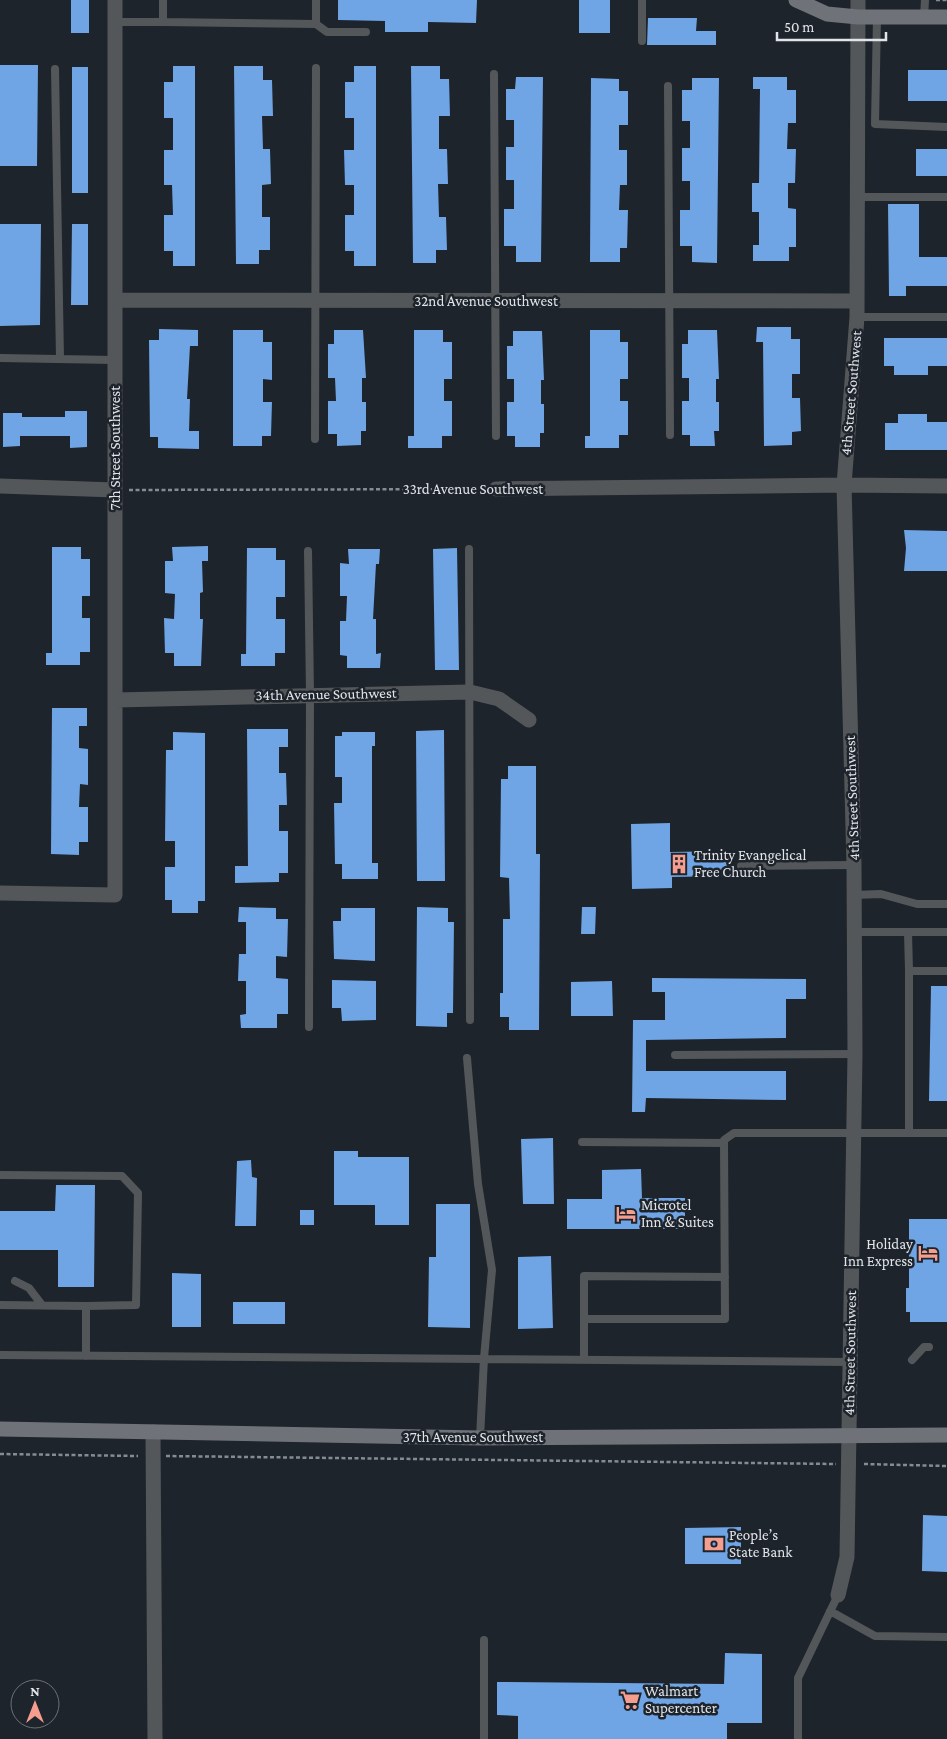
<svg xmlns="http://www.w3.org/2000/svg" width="947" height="1739" font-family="'Crimson Pro',serif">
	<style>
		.building { fill: #6fa4e5 }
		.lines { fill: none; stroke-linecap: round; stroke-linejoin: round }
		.path { stroke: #868b91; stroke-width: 2.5; stroke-dasharray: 4 2.5; stroke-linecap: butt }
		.lane { stroke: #54575a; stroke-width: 8 }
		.street { stroke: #54575a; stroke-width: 15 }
		.secondary { stroke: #6f7379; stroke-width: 15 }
		.labels { text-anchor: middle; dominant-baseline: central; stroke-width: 5; stroke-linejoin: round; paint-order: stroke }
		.street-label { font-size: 15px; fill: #e1e5ea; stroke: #1e242b }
		.poi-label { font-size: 15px; fill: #e1e5ea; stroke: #1e242b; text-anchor: start }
	</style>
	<rect width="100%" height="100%" fill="#1e242b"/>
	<path class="building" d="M71,0H89V33H71Z
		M338,0H477L476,23L428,22V32H385V21L338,20Z
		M579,0H610V33H579Z
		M648,18H697L696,31H716V45H647Z
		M0,65H38L37,166H0Z
		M173,66H195V266H173V251H164V215H173L172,185H164V150H173V118H164V82H173Z
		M234,66H263V80H272L273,116H262L263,149H270L271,184L262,185V217H270V250H259V264H236Z
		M354,66H376V266H354V251H345V215H354V185H345L344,150H354V118H345V82H354Z
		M411,66H440V79H449L450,116H439V149H447L448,184H438L439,217H446L447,250H436V263H413Z
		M72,67H88V193H72Z
		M908,70H947V101H908Z
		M516,77H543L541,262H516V246H504V209H514V180H506V147H514V120H506V89H515Z
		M753,77H787V90H796V123H788L787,149H796L795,183H788V208L796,209V247H789V261H753V245H759V212H752V183H759L760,89H753Z
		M591,78L619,79V91H628V125H619V150H627V185H620L619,210H628L627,248H620V262H590Z
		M692,78H719L717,263L692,262V246H680V210H690V181H682V148H690V121H682V90H692Z
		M916,149H947V176H916Z
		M888,204H919V257H947V286H906V296H889Z
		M0,224H41L40,325L0,326Z
		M72,224H88V305H71Z
		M757,327H791V339H800V374H792V398H800L801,431L792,432V445L764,446L763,342H756Z
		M159,329L198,330V346H190L187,399H190L189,431H199V449L158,448V437H150L149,340H159Z
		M233,330H263V342H272V380L263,379V402H272L271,436H262V446H233Z
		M334,330H363L366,378H362V402H366V431H361V445L337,446V434H328V401H336L335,378H328V344H334Z
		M414,330H443V342H452V379H444V401H452V436H442V448H408V436H414Z
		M590,330H620V342H628V379H620V401H628V435H619V448H585V436H590Z
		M688,330H717L719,379H716V402H719V431H714L715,446H690V435H682V401H689V378H682V344H688Z
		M513,331H542L544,380H541V404H544V433H540V447H515V436H507V402H514V379H507V346H513Z
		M884,338H947V366H928V375H894V366H884Z
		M65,411H87V447L70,448V436H20V446L3,447V413H22V417H65Z
		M898,414H927V422H947V450H885V423H898Z
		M904,530L947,531V571H904L906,548Z
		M208,546V561H202L203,592L200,593V619H203L201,666H174V653H165L164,618L174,619L175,594L165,593V561H173L172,547Z
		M52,547H81V559H90V596H82V618H90V652H80V665H46V653H52Z
		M247,548H276V560H285V597H276V619H285V653H275V666H241V654H246Z
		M457,548L459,670H435L433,549Z
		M348,549H380L379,564H376L373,619H376V654L381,653L380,668H347V656L340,655V621H346L347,596H340V563L349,564Z
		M52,708H87V726H79V748L88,749V785L80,784L79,807H88V842H79V855L51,854Z
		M247,729H288V747H279V773H286L287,805H279V831H288V873H279V882L235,883V866H248Z
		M444,730L445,881H417L416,731Z
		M173,732L205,733V901H198V913H172V900H165V867H175V841H165L166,750H173Z
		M342,732H375V746H372V863H378V879H342V864H335L334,803H342V777H335V736H342Z
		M508,766H536V854H540L539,1030H509V1017H500V993H503V919H510L509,878L500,877L501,779H508Z
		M670,823V852L727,851V876L672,877V888L632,889L631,824Z
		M239,907L276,908V919H288L287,957L276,956V978L288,979V1014H277V1028H241L240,1015L246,1014V981H238L239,954H246V922H238Z
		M417,907L448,908V922H454L453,1013H447V1027L416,1026Z
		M582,907H596L595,934H581Z
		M341,908H375V961L334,959L333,921H341Z
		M652,978L806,979V999H786V1038L646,1040V1071H786V1100L646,1098L645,1112H632L633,1020H665V992H652Z
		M332,980L376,981V1020L342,1021L341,1008H332Z
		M612,981L613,1016H571V982Z
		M931,986H947V1101H929Z
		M553,1138L554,1204H523L521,1139Z
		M334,1151H358V1157H409V1225H375V1205H334Z
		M251,1160L252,1177L257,1178L256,1226H235L237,1161Z
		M641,1169L642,1198H685V1229H567V1199H602V1170Z
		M56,1185H95L94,1287H58V1250H0V1211H55Z
		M436,1204H470V1328L428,1327L429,1257H436Z
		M300,1210H314V1225H300Z
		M909,1219H947V1322H910V1312H906V1288H909Z
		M551,1256L553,1328L518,1329V1257Z
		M172,1273L201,1274V1327H172Z
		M233,1302H285V1324H233Z
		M923,1515L947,1516V1572L922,1571Z
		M741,1527V1564H685V1528Z
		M725,1653L762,1654V1723H727V1739H518V1716L497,1715V1682L724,1684Z"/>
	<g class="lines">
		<path class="path" d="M936,0H947
			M129,490L483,489
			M0,1454L138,1456
			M166,1456L836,1464
			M864,1464L947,1466"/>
		<path class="lane" d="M163,0V22L316,24V0
			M642,0V41
			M877,17L875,124L947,127
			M924,17L925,0
			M115,22H163
			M316,24L327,32H366
			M55,69L60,359
			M494,74L496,436
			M668,86L670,435
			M857,197H947
			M857,317H947
			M0,358L114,360
			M315,439L316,68
			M469,549L470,1020
			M308,551L310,694L309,1027
			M741,866L854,865
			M854,895L881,894L917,904H947
			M854,932H947
			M908,932L909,971
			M675,1055L855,1054
			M467,1058L478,1184L492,1270L484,1358L480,1438
			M909,1133V971H947
			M582,1142L724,1143
			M0,1175L122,1176L138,1193L136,1305L86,1306V1356
			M15,1281L29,1288L42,1305
			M0,1305L86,1306
			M584,1319V1276L725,1277
			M0,1355L849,1362
			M584,1359V1319H725L724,1140L734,1133H947
			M912,1360L924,1347H929
			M830,1611L875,1636L947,1637
			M484,1739V1640
			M798,1739V1678L838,1595"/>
		<path class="street" d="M115,300L857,301
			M0,486L115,490
			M496,489L844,485L947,486
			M116,700L470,692L499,699L529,720
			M0,893L115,895V0
			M153,1432L155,1739
			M838,1595L847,1557L855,1054L854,865L844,485L857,317L858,0"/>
		<path class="secondary" d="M796,0L827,14L858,17H947
			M0,1429L480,1438L947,1435"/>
	</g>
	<defs>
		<symbol id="building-bare" viewBox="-9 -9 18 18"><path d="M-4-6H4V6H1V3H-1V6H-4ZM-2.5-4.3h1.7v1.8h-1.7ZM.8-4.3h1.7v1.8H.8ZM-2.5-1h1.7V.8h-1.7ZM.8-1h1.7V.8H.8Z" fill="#f59d8f" stroke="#1e242b" stroke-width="2.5" paint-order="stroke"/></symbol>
		<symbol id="hotel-bare" viewBox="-9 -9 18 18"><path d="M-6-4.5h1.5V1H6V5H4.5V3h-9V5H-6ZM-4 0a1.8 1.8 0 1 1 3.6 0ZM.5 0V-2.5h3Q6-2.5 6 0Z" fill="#f59d8f" stroke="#1e242b" stroke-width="2.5" paint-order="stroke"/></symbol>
		<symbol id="bank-bare" viewBox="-9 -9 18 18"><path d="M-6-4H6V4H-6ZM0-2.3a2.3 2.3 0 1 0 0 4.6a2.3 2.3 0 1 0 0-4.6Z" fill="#f59d8f" stroke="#1e242b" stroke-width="2.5" paint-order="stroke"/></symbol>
		<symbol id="supermarket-bare" viewBox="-9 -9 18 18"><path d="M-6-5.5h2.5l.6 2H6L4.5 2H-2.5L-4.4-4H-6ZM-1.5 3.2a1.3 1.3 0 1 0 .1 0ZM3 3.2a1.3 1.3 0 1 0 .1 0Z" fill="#f59d8f" stroke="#1e242b" stroke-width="2.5" paint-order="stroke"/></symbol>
	</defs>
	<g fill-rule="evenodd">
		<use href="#building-bare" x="665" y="850" width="28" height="28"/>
		<use href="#hotel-bare" x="612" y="1200" width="28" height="28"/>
		<use href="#hotel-bare" x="914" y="1239" width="28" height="28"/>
		<use href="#bank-bare" x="700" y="1530" width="28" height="28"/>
		<use href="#supermarket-bare" x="616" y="1686" width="28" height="28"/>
	</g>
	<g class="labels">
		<g class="street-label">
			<text x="486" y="301">32nd Avenue Southwest</text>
			<text transform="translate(851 393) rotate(-85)">4th Street Southwest</text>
			<text transform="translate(115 448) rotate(-90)">7th Street Southwest</text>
			<text x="473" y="489">33rd Avenue Southwest</text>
			<text transform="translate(326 694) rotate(-1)">34th Avenue Southwest</text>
			<text transform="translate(852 798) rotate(-92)">4th Street Southwest</text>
			<text transform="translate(850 1353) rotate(-89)">4th Street Southwest</text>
			<text x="473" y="1437">37th Avenue Southwest</text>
		</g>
		<g class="poi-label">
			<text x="694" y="855">Trinity Evangelical<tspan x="694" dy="17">Free Church</tspan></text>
			<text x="641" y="1205">Microtel<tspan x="641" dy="17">Inn &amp; Suites</tspan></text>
			<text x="913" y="1244" text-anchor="end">Holiday<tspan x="913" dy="17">Inn Express</tspan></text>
			<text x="729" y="1535">People’s<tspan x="729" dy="17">State Bank</tspan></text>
			<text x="645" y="1691">Walmart<tspan x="645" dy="17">Supercenter</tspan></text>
		</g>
	</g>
	<g transform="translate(35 1704)"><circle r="24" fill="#1e242b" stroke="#6c7177"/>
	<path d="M0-4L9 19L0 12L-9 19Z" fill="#f59d8f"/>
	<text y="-8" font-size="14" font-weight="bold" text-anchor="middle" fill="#e1e5ea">N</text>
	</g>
	<path d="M777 32v8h109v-8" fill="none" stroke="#e1e5ea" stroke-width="2.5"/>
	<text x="784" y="32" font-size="15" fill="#e1e5ea" stroke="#1e242b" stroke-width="4" paint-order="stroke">50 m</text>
</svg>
